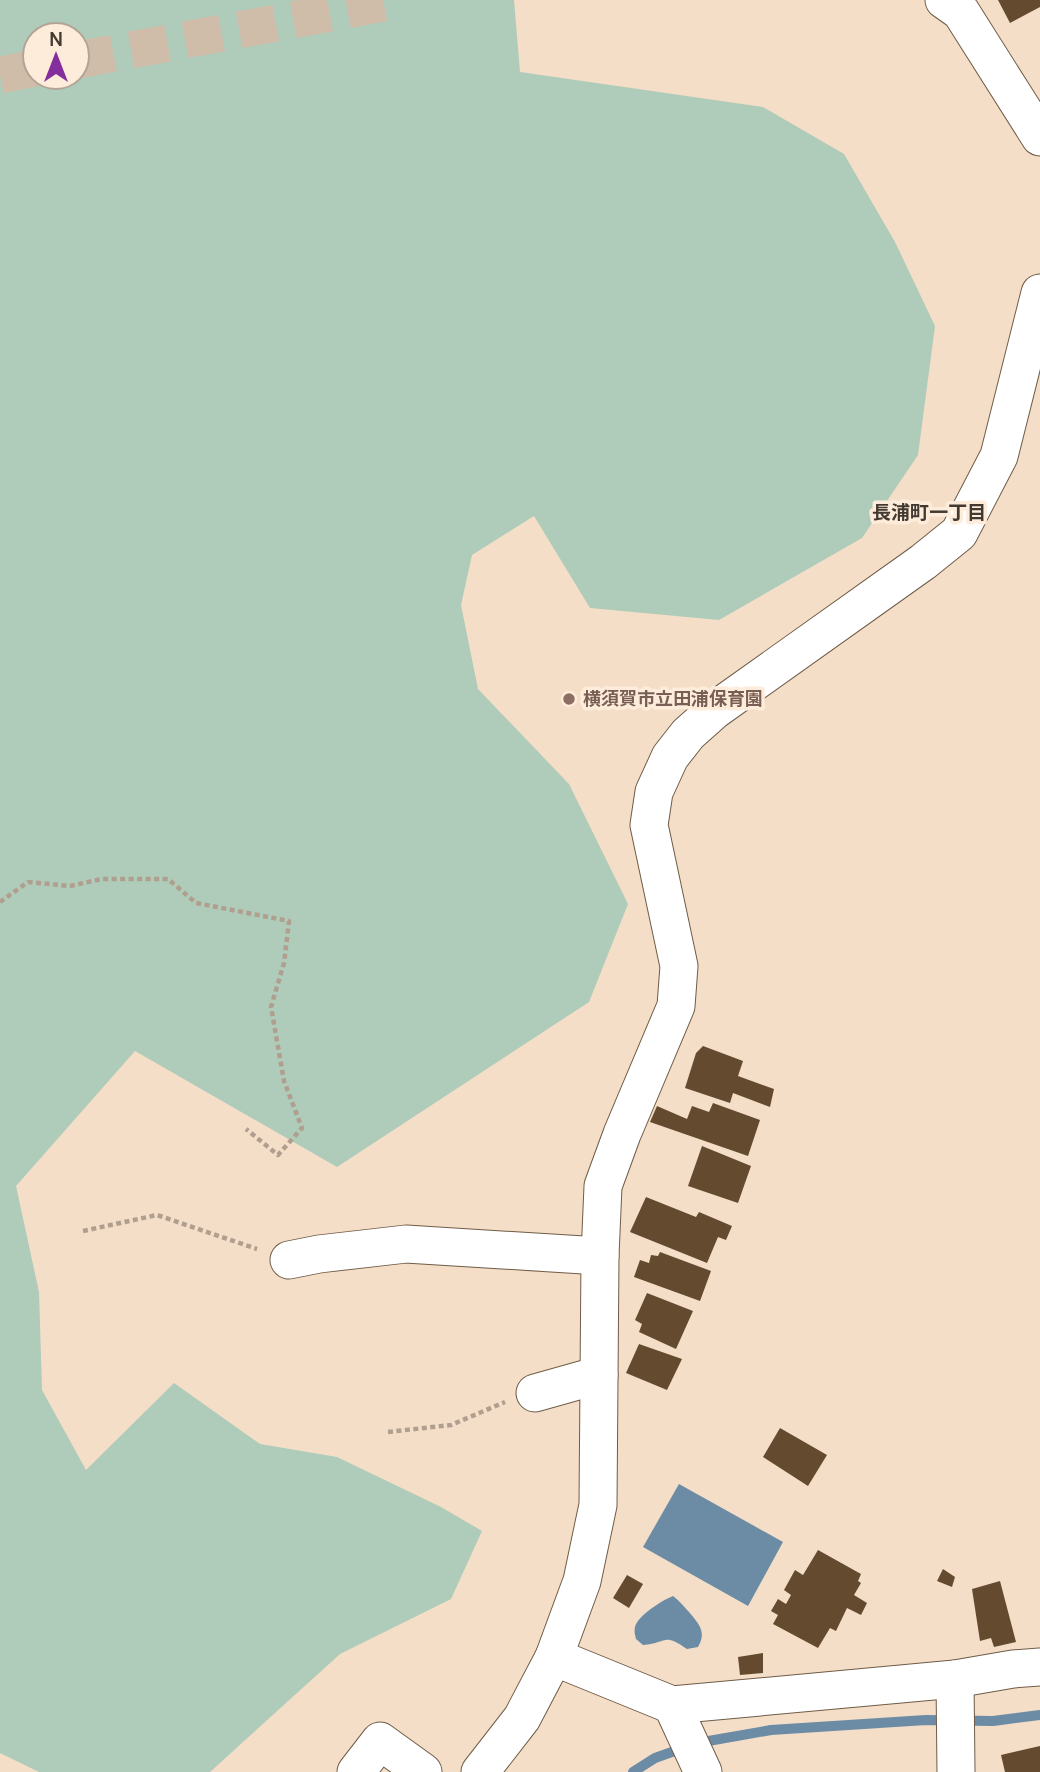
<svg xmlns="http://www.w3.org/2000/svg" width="1040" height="1772" font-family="Manrope,'Noto Sans JP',sans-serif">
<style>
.green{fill:#afcbba;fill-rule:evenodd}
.water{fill:#6c8ba5}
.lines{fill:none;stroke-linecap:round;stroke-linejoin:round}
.stream{stroke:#6c8ba5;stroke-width:10}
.building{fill:#644b30}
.minor-tunnel{stroke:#d0bda9;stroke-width:37;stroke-dasharray:37 18;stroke-linecap:butt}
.minor-casing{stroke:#6f5c48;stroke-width:39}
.path{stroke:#b09f8e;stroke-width:4.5;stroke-dasharray:5 3.5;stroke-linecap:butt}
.minor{stroke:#fff;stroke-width:37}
.education-dot{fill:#8d6e63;stroke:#feecda;stroke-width:2.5}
.labels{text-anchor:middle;stroke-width:7;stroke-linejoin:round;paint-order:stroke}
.education-label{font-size:18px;font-weight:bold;fill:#785e54;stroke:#feecda;text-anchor:start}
.neighbourhood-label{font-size:19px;font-weight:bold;fill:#423930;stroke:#feecda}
</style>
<rect width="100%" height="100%" fill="#f4dec7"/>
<!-- green -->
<path class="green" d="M0,0H514L520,72L763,107L844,154L895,242L935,326L918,455L862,538L719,620L590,608L534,516L472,555L461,605L478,689L569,784L628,904L589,1002L337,1167L135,1051L16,1186L39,1292L42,1390L86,1470L174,1383L260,1444L337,1457L441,1507L482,1531L451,1599L340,1654L210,1772H39L0,1753ZM77,35V77H35V35Z"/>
<!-- water -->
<g class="water">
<path d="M679,1484L783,1542L748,1606L643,1547Z"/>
<path d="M673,1596C680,1601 684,1607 689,1612C699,1624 707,1632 698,1647L687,1649C663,1632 667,1643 643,1645L636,1639C635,1634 634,1632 635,1627C638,1615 663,1600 673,1596Z"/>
</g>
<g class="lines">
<!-- stream -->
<g class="stream">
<path d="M697,1743L771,1730L926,1720L993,1721L1040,1715"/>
<path d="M633,1772L655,1758L683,1748"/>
</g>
</g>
<!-- building -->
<g class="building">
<path d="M998,0H1040V7L1010,23Z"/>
<path d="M703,1046L743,1061L738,1076L774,1089L770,1107L733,1093L730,1103L685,1088L696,1053Z"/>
<path d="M713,1103L760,1120L748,1156L650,1122L657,1106L687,1119L692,1106L709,1112Z"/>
<path d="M702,1146L751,1166L738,1203L688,1186Z"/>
<path d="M646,1197L696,1217L699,1212L732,1226L726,1240L718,1237L707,1263L630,1232Z"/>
<path d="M660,1252L711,1271L700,1301L634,1277L640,1260L649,1263L651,1255L658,1256Z"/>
<path d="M647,1293L693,1311L676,1349L639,1332L642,1324L635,1320Z"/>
<path d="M639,1344L682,1359L667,1390L626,1373Z"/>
<path d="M780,1428L827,1455L808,1486L763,1457Z"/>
<path d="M818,1550L861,1574L858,1581L861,1583L854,1595L867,1603L861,1615L847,1608L836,1631L830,1628L818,1648L773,1624L778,1615L771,1611L778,1599L786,1604L791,1595L784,1590L795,1570L803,1575Z"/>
<path d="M943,1569L955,1577L952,1587L937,1581Z"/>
<path d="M627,1575L643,1584L629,1608L613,1598Z"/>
<path d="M1000,1581L1016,1642L994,1647L991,1638L980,1641L972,1589Z"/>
<path d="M763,1653V1673L740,1675L738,1657Z"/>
<path d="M1040,1746V1772H1005L1001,1755Z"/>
</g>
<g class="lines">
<!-- minor-tunnel -->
<g class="minor-tunnel">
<path d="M77,60L400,0"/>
<path d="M0,75L35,68"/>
</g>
<!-- minor casing -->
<g class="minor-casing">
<g id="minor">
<path d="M944,0L961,12L1040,137"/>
<path d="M289,1260L319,1254L406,1244L600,1256"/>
<path d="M535,1393L599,1375"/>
<path d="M554,1657L672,1705L955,1679L1013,1669L1040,1667"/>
<path d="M955,1679L956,1772"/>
<path d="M672,1705L703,1772"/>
<path d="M356,1772L380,1741L423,1772"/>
<path d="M480,1772L522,1718L554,1657L582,1581L598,1505L600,1256L603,1186L622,1134L676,1006L679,966L649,825L654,792L670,757L688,734L715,710L923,562L959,533L999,456L1040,293"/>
</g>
</g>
<!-- path -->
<g class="path">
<path d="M0,902L28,882L70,886L102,879H168L196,903L289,921L284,963L271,1007L284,1081L302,1128L278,1155L246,1129"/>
<path d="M83,1231L157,1215L257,1249"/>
<path d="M388,1432L451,1425L505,1402"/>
</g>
<!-- minor -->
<use href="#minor" class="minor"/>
</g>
<!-- markers -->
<circle class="education-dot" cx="569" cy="699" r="7"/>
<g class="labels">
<!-- education labels -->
<g class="education-label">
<text x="583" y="705">横須賀市立田浦保育園</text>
</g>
<!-- neighbourhood labels -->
<g class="neighbourhood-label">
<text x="929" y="519">長浦町一丁目</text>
</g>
</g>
<!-- north arrow -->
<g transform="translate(56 56)"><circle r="33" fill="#feecda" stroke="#b3a496" stroke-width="2"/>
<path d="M0-5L12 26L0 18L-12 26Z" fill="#832e9c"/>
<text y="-10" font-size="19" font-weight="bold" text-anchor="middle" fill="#423930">N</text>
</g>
</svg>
